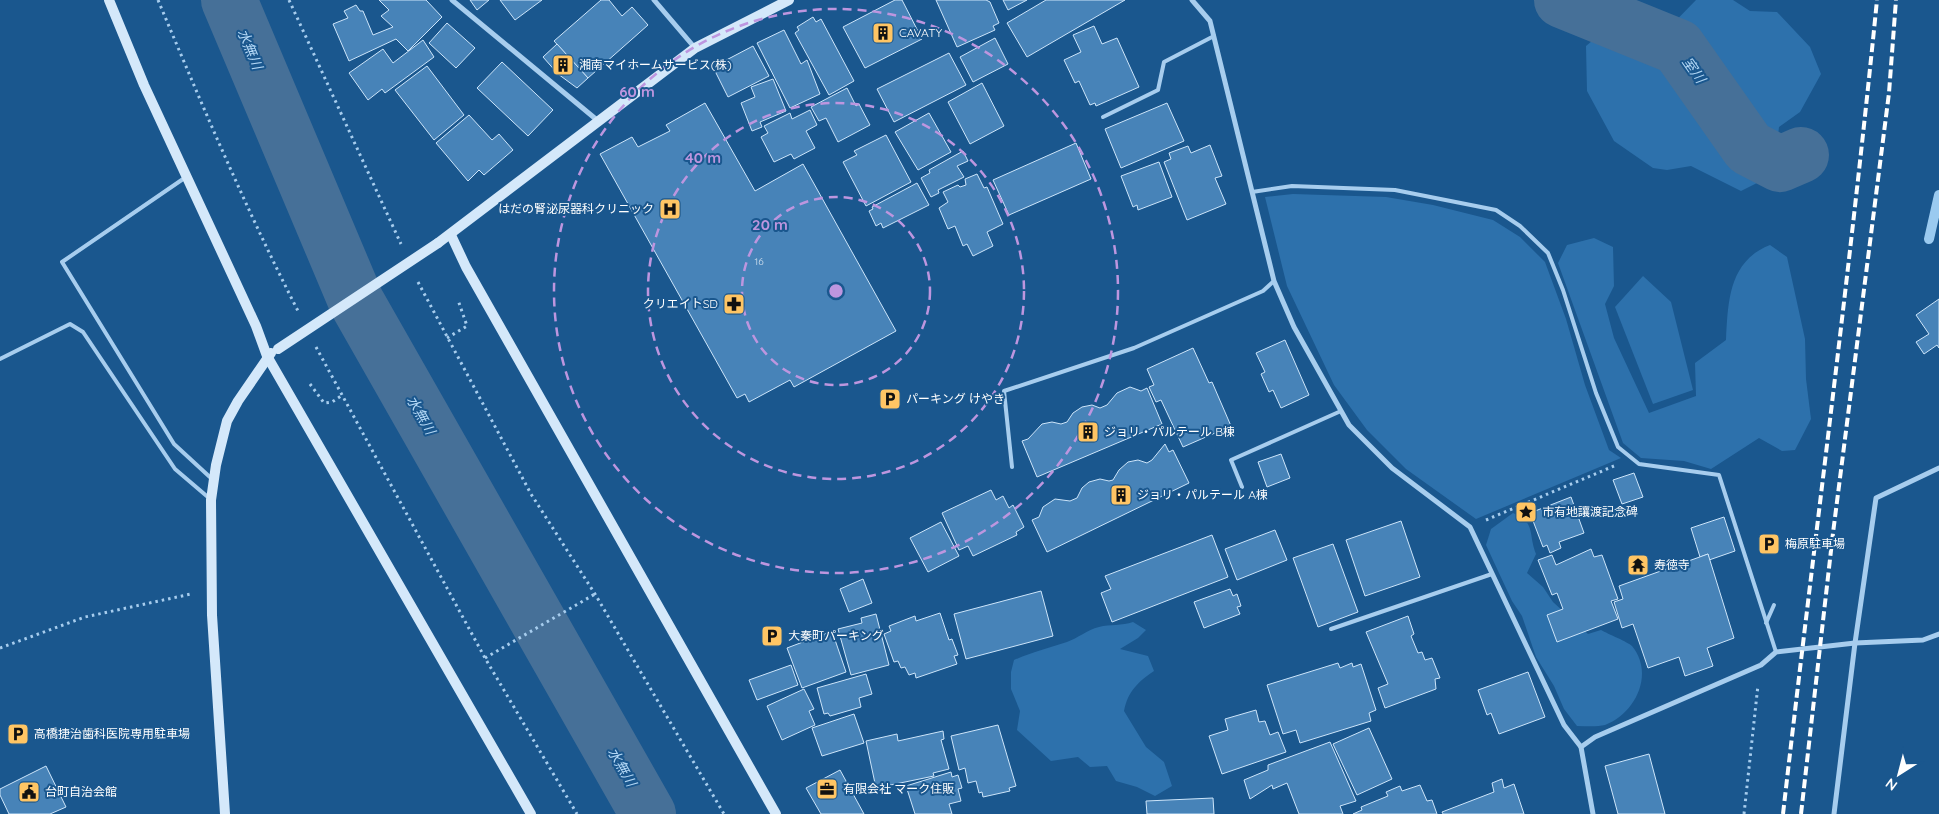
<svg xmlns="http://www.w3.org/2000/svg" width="1939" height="814" font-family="Quicksand,'Noto Sans JP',sans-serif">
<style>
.green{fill:#2d71ac}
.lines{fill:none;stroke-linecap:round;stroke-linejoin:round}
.stream{stroke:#9acaf0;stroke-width:10}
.river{stroke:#467098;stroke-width:56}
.building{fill:#4783b8;stroke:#cde5fa}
.path{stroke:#a7cdee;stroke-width:3;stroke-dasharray:2.5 4;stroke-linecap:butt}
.lane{stroke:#a7cdee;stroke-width:4}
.street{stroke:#a7cdee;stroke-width:5}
.secondary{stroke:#d4e8fa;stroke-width:10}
.rail{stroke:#fff;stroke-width:4;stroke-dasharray:9 4;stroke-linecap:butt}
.secondary-bridge{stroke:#d4e8fa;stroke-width:10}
.ring{fill:none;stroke:#bd96df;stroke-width:2.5;stroke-dasharray:9 6}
.labels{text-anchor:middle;stroke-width:4;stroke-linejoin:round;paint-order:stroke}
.number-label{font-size:10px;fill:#d1e0ed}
.poi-label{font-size:12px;fill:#fff;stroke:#1a578e;text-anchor:start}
.water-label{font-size:14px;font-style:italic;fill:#b3d7f5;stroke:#1a578e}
.centre{fill:#bd96df;stroke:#1a578e;stroke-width:2.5}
.ring-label{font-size:15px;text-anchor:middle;font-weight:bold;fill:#bd96df;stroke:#1a578e;stroke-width:4;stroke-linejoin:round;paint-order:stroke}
</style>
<rect width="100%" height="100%" fill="#1a578e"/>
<!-- green -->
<g class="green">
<path d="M1696,0H1733L1750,11L1777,12L1810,47L1821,74L1800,112L1779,127L1776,153L1763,180L1741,191L1691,166L1667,170L1653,168L1614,141L1587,91L1586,46L1611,25L1657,40Z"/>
<path d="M1293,194L1386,197L1433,205L1493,220L1520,237L1545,262L1566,319L1585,385L1609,450L1621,458L1476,519L1406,469L1367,430L1334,385L1287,286L1265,197Z"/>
<path d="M1594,238L1613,247L1614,286L1605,304L1614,338L1649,413L1696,396L1695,363L1726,340C1728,301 1729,261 1770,245L1787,257L1805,339L1806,379L1811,419L1795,450L1782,451L1759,438L1711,469L1684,461L1641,458L1623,443L1558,263L1567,245Z"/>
<path d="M1643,276L1671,302L1693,390L1653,404L1615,307Z"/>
<path d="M1513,513C1536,522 1528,534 1536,554L1527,573L1543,587L1553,602L1588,634L1601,630C1608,634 1628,642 1632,646C1655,674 1635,714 1605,725C1597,727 1586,726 1577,726L1564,709L1554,686L1536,657L1522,616L1512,601L1486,545L1491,529Z"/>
<path d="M1133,622L1146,630L1138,638L1120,649L1148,656L1154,671C1138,682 1128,691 1124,711L1146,747L1164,762L1172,786L1155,796L1137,787L1116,781L1107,766L1090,767L1078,757L1051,761L1017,730L1020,711L1011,689V672L1014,660C1032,652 1049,648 1067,642C1078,638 1087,630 1099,627C1110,624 1122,626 1133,622Z"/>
</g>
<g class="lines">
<!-- stream -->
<path class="stream" d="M1929,239L1939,195"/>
<!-- river -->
<g class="river">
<path d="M229,0L356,301L648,814"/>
<path d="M1562,0L1678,47L1749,148L1780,164L1801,155"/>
</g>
</g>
<!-- building -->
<g class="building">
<path d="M379,0H426L442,17L408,51L396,39L349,61L333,24L348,18L344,11L356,5L360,11H363L373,35L393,27L381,16L389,10Z"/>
<path d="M470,0H489L477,10Z"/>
<path d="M500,0H542L515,20Z"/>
<path d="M601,0H609L622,16L632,7L648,25L588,78L554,41Z"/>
<path d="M895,0H902L922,39L865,68L843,27Z"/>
<path d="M936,0H986L990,2L999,23L993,26L995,30L957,47Z"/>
<path d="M1003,0H1027L1008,10Z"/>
<path d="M1046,0H1125L1027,57L1007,23Z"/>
<path d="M813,17L816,22L821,19L854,81L829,95L795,33L799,30L797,27Z"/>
<path d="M447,23L475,48L456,68L429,43Z"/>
<path d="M1094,26L1102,44L1117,38L1139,87L1096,106L1095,103L1090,105L1079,81L1075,83L1064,60L1081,52L1073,35Z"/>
<path d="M784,30L801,64L807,60L820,94L790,108L757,43Z"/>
<path d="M995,38L1008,64L973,82L960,57Z"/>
<path d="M423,40L434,57L385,93L382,89L368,100L349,73L383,49L393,63Z"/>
<path d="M557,44L588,78L577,88L558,74L543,57Z"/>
<path d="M753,46L769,76L728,97L713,67Z"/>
<path d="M949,53L966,85L894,122L877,89Z"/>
<path d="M502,62L553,110L528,136L477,88Z"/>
<path d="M427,66L464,115L434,140L395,90Z"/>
<path d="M773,79L786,111L760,122L762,127L752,131L741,103L755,97L751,87Z"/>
<path d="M982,83L1004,126L970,144L948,102Z"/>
<path d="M847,88L856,106L859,104L870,125L838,142L826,118L819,121L811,107Z"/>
<path d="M705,103L755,191L803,164L896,331L794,387L790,380L749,402L745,394L737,398L600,154L632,137L638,147L670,131L666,125Z"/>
<path d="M1167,103L1184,141L1121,168L1105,129Z"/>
<path d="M810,110L817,125L806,131L815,148L794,159L791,154L774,162L761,137L768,133L764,126L790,113L792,119Z"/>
<path d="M929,113L951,152L918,170L895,132Z"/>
<path d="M469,115L492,140L499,134L513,150L484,175L479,170L468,181L436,143Z"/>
<path d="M886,135L911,182L866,206L843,162L857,155L854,151Z"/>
<path d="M1076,143L1091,179L1009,215L993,180Z"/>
<path d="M1210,145L1222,176L1215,178L1226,204L1187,220L1164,162L1171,159L1169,153L1188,146L1191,153Z"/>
<path d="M963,151L968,161L957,166L964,177L938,190L939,193L931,197L921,178L930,173L929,170Z"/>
<path d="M1159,162L1172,197L1138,210L1137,205L1133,207L1121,176Z"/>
<path d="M977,174L984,188L987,187L1003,224L987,232L993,246L973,256L967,244L963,246L955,226L948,229L939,208L948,202L943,192L958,185L960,187L966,185L965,179Z"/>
<path d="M917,183L929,205L883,228L881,223L876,226L869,211L873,209L872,207Z"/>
<path d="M1939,299V348L1937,345L1924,354L1916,342L1929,334L1916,315Z"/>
<path d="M1285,340L1309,395L1281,408L1273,390L1269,392L1261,374L1265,372L1256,353Z"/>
<path d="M1193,348L1209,383L1212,382L1231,426L1183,447L1161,400L1156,402L1149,387L1154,385L1147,369Z"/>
<path d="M1130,387L1141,391L1147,388L1162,424L1037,477L1022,441L1028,439L1042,424L1052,422L1061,424L1067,422L1073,413L1082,407L1092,405L1100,408L1107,405L1117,393Z"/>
<path d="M1165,444L1169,452L1173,450L1189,483L1047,552L1032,520L1039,517L1043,507L1055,499L1070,501L1077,498L1082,488L1089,482L1100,479L1109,481L1113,480L1119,470L1128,462L1138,460L1147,463L1152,460Z"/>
<path d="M1281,454L1290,478L1267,487L1258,462Z"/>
<path d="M1634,473L1643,497L1622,504L1613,480Z"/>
<path d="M991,490L996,500L1003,496L1009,508L1013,505L1024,527L1016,532L1017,535L973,556L968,546L959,550L942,513Z"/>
<path d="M1571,497L1584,533L1559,542L1561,548L1550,553L1547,545L1543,547L1530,513Z"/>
<path d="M1724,517L1735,551L1709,560L1708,554L1700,557L1691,528Z"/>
<path d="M1401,521L1420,577L1365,596L1346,540Z"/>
<path d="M941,522L959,556L928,572L910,538Z"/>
<path d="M1275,530L1287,560L1237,580L1225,549Z"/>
<path d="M1212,535L1228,577L1112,622L1101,593L1111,589L1105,576Z"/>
<path d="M1333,544L1358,612L1318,627L1293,558Z"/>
<path d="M1591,549L1594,557L1602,555L1618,599L1611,601L1618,619L1557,642L1547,615L1563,609L1557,593L1552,595L1538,560L1552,555L1556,565Z"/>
<path d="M1708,554L1734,638L1707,648L1713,666L1685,676L1679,657L1648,668L1633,624L1622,628L1614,602L1623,599L1619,586Z"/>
<path d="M863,579L872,603L849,612L840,589Z"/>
<path d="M1230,589L1233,596L1237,594L1241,606L1237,607L1240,614L1204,628L1194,602Z"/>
<path d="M1041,591L1053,636L966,659L954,614Z"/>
<path d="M940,613L949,640L952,639L958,655L954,656L957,664L916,678L915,673L909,675L905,667L901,668L898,661L894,662L884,634L891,631L889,626L915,616L916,621Z"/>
<path d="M876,614L889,665L851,675L838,629L862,623L861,618Z"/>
<path d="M1408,616L1414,634L1411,636L1418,653L1422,652L1425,660L1432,658L1440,678L1435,679L1436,689L1385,708L1378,688L1388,684L1366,632Z"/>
<path d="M832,631L846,672L802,688L787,648Z"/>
<path d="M1338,663L1340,668L1352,663L1353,667L1361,664L1376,710L1369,713L1371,721L1300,743L1296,730L1283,734L1267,685Z"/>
<path d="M791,665L798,685L757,700L749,680Z"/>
<path d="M1528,672L1545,717L1499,734L1491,713L1487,715L1478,690Z"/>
<path d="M866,674L872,694L859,698L861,707L830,716L828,713L824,714L817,688Z"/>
<path d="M804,689L814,709L809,711L815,725L782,740L767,706Z"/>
<path d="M1256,710L1259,722L1265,721L1270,735L1278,732L1286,752L1222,774L1209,736L1228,730L1225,719Z"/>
<path d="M854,714L864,743L822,756L812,728Z"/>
<path d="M998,725L1016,786L1009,788L1010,791L983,797L982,792L979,793L976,781L968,783L965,768L959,770L951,736Z"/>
<path d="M1369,728L1392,779L1357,795L1333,744Z"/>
<path d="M943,731L944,739L941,740L949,769L933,773L934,776L876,788L866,741L897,734L898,741Z"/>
<path d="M1330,742L1356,801L1340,806L1343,814H1299L1287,783L1273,789L1272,785L1250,799L1244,780L1268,770V765Z"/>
<path d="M1649,754L1665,814H1618L1605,766Z"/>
<path d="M46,766L66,807L50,814H9L0,795V789Z"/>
<path d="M840,770L864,814H821L806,788Z"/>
<path d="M951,772L952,777L958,775L962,788L958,789L961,801L949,804L952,814H915L906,786Z"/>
<path d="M1502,779L1504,788L1514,784L1524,814H1443L1442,812L1494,792L1492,783Z"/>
<path d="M1420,785L1427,801L1432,800L1437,814H1353L1362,810L1361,807L1388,796L1386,792L1400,786L1402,791Z"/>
<path d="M1213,798L1214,814H1147L1146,801Z"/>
</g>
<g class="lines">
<!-- path -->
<g class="path">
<path d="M158,0C202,105 246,209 298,311"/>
<path d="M289,0L401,244"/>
<path d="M418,282L531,494L595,594L724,814"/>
<path d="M447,338L467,326L458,300"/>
<path d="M316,347L485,658L577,814"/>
<path d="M310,384L324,403L332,402L341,396"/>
<path d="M1486,520L1614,466"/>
<path d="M0,648L85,617L191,594"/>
<path d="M485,658L595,594"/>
<path d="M1744,814L1758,685"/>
</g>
<!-- lane -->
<g class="lane">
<path d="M1103,117L1158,90L1164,62L1214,36"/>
<path d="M186,177L62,262L174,444L212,479"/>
<path d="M1252,192L1292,186L1395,190L1496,210L1520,226L1548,253L1563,290L1596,393L1618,447L1639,464L1719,475L1776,652"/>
<path d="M0,359L70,324L83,332L175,469L209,498"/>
<path d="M1012,467L1004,391L1134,348L1263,291L1274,281"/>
<path d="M1242,487L1231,460L1341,411"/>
<path d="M1766,623L1774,605"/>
<path d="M1331,629L1492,574"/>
</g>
<!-- street -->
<g class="street">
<path d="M452,0L597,120"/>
<path d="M654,0L695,48"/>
<path d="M1192,0L1210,21L1274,281L1294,327L1349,425L1392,468L1470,527L1564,725L1581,747L1593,814"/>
<path d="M1581,747L1595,737L1761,665L1776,652L1855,643L1923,640L1939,634"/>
<path d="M1834,814L1855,643L1876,498L1939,468"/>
</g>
<!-- secondary -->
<g class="secondary">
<path d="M109,0L144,85L256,326L267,356L531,814"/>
<path d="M451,235L466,267L776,814"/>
<path d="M438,243L695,48L789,0"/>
<path d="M225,814L212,615L211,500L216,465L227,421L238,401L271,353"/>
</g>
<!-- rail -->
<g class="rail">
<path d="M1783,814C1814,543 1850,272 1877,0"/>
<path d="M1801,814L1833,533L1889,93L1896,0"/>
</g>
<!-- secondary-bridge -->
<path class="secondary-bridge" d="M278,349L438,243"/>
</g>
<!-- distance rings -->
<g class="ring">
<circle cx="836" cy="291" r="94"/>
<circle cx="836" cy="291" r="188"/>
<circle cx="836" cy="291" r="282"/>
</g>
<!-- icons -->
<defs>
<g id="building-square" transform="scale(1.125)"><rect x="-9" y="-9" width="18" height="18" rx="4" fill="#ffc564" stroke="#1a578e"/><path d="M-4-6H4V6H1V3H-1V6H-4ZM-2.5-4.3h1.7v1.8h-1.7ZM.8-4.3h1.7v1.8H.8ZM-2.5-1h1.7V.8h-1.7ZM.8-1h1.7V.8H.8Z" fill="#111"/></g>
<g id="hospital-square" transform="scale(1.125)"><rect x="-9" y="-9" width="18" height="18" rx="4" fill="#ffc564" stroke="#1a578e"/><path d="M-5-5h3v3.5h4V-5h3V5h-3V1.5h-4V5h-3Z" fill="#111"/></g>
<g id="pharmacy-square" transform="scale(1.125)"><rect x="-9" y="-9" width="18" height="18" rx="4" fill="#ffc564" stroke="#1a578e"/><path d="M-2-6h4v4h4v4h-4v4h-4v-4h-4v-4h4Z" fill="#111"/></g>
<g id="parking-square" transform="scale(1.125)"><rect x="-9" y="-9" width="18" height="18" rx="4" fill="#ffc564" stroke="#1a578e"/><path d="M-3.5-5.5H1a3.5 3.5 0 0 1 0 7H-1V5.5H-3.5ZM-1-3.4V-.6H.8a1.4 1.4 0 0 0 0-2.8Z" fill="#111"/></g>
<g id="sight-square" transform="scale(1.125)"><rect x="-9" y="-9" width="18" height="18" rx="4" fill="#ffc564" stroke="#1a578e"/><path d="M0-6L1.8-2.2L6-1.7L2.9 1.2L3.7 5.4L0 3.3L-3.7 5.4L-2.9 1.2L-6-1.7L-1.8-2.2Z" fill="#111"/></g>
<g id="temple-square" transform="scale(1.125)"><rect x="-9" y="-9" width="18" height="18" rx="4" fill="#ffc564" stroke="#1a578e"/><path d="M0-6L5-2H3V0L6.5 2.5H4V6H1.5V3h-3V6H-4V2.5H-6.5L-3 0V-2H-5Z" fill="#111"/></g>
<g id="office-square" transform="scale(1.125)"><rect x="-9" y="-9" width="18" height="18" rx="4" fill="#ffc564" stroke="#1a578e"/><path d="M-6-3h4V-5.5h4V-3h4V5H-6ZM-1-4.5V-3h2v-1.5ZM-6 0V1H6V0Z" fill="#111"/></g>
<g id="civic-square" transform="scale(1.125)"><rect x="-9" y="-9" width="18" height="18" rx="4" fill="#ffc564" stroke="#1a578e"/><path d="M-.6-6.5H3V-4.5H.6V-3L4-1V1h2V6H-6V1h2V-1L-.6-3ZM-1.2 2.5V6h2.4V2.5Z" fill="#111"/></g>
</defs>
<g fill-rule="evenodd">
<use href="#building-square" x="883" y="33"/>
<use href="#building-square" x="563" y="65"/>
<use href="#hospital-square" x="670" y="209"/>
<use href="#pharmacy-square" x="734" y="304"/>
<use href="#parking-square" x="890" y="399"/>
<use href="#building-square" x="1088" y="432"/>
<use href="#building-square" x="1121" y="495"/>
<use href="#sight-square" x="1526" y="512"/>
<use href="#parking-square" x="1769" y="544"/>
<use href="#temple-square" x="1638" y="565"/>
<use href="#parking-square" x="772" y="636"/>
<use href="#parking-square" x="18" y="734"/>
<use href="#office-square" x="827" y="789"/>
<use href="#civic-square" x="29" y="792"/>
</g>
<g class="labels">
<!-- number labels -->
<g class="number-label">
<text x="759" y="265">16</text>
</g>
<!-- poi labels -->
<g class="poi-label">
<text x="899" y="37">CAVATY</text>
<text x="579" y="69">湘南マイホームサービス(株)</text>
<text x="654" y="213" text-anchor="end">はだの腎泌尿器科クリニック</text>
<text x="718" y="308" text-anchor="end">クリエイトSD</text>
<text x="906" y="403">パーキング けやき</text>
<text x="1104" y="436">ジョリ・パルテール B棟</text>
<text x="1137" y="499">ジョリ・パルテール A棟</text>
<text x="1542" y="516">市有地讓渡記念碑</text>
<text x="1785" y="548">梅原駐車場</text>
<text x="1654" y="569">寿徳寺</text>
<text x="788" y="640">大秦町パーキング</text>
<text x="34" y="738">高橋捷治歯科医院専用駐車場</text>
<text x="843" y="793">有限会社 マーク住販</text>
<text x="45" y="796">台町自治会館</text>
</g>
<!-- water labels -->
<g class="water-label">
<text transform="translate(250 49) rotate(67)" y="5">水無川</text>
<text transform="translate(1694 70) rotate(55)" y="5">室川</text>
<text transform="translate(421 415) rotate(60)" y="5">水無川</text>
<text transform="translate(622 767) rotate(60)" y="5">水無川</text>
</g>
</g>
<circle cx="836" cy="291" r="8" class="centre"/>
<g class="ring-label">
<text x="637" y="97">60 m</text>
<text x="703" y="163">40 m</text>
<text x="770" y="230">20 m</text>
</g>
<!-- north arrow -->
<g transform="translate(1899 774) rotate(216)" stroke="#1a578e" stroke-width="4" paint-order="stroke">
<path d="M0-4L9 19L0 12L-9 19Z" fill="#ffffff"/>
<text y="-8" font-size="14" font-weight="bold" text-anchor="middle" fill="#ffffff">N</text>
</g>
</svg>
